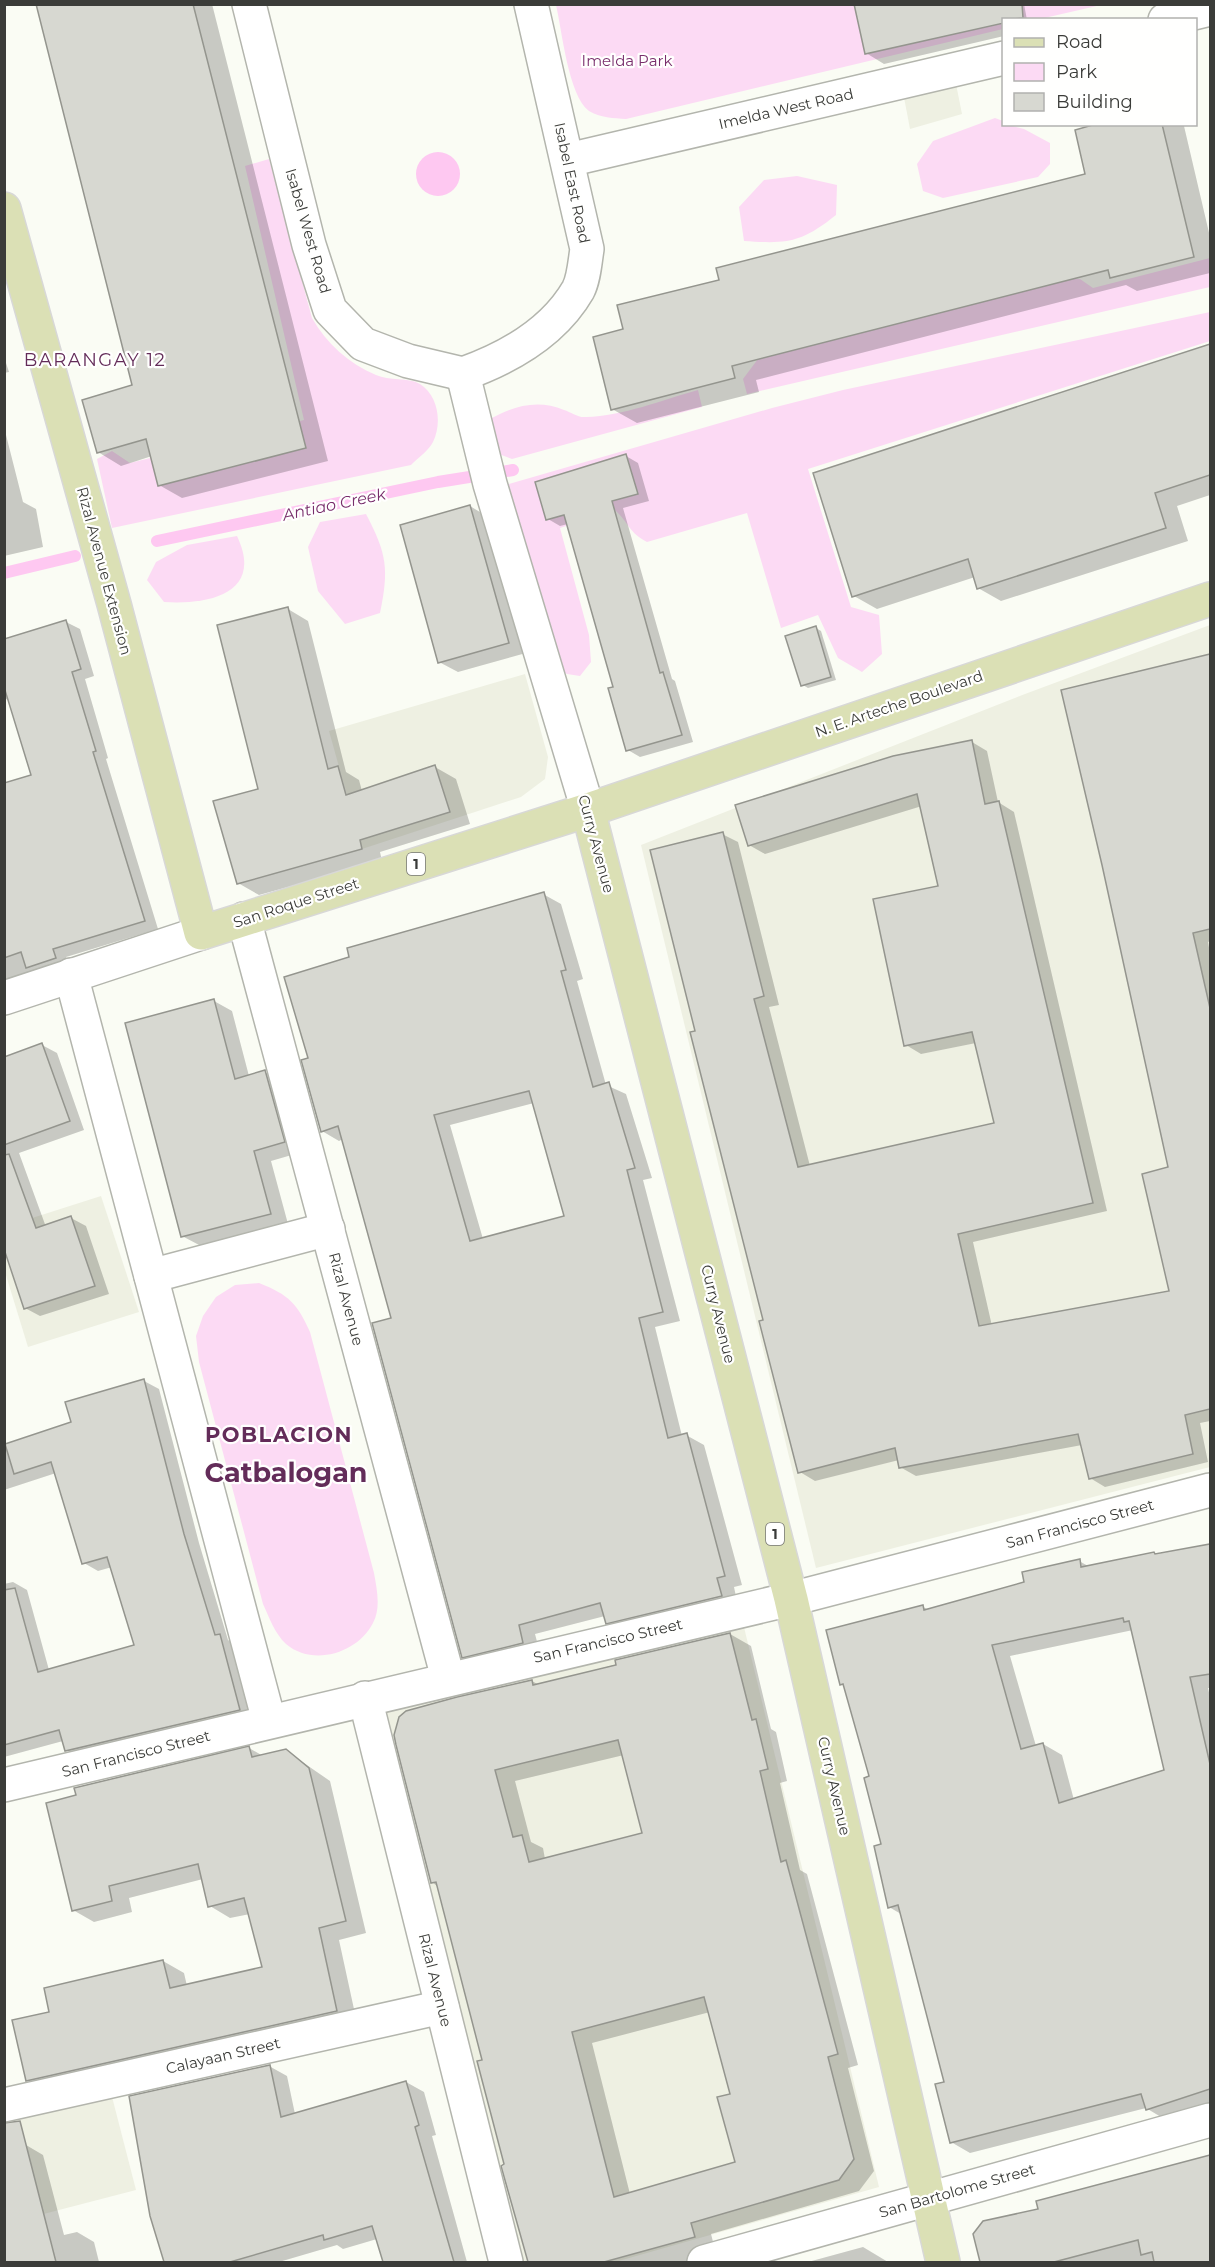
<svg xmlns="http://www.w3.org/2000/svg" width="1215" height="2267" font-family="Montserrat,sans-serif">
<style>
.built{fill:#eef0e2}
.green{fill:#fcdaf4}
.water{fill:#fec8f1}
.shadow{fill:#0003;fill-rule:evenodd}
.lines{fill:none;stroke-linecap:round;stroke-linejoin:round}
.stream{stroke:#fec8f1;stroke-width:12}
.building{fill:#d7d8d1;stroke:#94958e;stroke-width:1.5;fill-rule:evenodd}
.minor-casing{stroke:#b3b5ad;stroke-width:36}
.major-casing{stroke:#d8d8d7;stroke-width:36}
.minor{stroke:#fff;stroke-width:33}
.major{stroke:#dbe0b5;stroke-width:33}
.labels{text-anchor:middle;stroke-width:4.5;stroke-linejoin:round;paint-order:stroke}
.shield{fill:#fffffe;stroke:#767674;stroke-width:1.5}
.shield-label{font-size:14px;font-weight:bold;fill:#3b3c39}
.park-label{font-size:15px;fill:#792e6c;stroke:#fffffe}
.street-label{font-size:15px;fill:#3b3c39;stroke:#fffffe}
.water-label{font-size:16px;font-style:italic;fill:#782d6b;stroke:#fffffe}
.quarter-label{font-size:18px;letter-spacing:1.5px;fill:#632c59;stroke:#fffffe}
.district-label{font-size:21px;font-weight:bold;letter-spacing:1.5px;fill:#632c59;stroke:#fffffe}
.town-label{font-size:27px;font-weight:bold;fill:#632c59;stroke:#fffffe}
</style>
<rect width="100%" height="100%" fill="#fafcf4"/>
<!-- built -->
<g class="built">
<path d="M955,79L962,114L910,129L903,92Z"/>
<path d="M1210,625V1467L816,1568L641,845L1025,694Z"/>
<path d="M525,674L548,757L545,779L521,797L362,849L329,731Z"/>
<path d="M101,1196L139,1312L28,1347L5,1272L4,1227Z"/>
<path d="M743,1623L879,2187L615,2262H521L382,1711Z"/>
<path d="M110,2089L136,2190L5,2224V2117Z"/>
</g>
<!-- green -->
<g class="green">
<path d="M556,5H1101L1040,19L1004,20L1003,29L626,119C614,118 600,118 589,111C568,95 562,30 556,5Z"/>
<path d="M995,118L1003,121L1004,124L1024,129L1050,143V164L1038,177L943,198L923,191L917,164L933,141Z"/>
<path d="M269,159L312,318C327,344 348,363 376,375C389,381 408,377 420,384C439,396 442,424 433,442C429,450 418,458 411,465L112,528L97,459L112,451L130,463L304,420L245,166Z"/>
<path d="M797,176L837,185L836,215C801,243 787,244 744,241L739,207L764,180Z"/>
<path d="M1210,258V287L747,394L743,379L773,339L1044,279H1080L1093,288Z"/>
<path d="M1210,312V341L808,469L851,607L879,615L882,654L862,672L838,658L818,615L781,628L747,513L647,542C629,533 629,523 615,510L560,528L589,635L591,662L580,676L567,674L554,667L502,486L772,408L843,390Z"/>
<path d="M698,390L702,407L512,459L499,454L490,419C513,406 538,399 564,410C571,412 578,418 586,417C623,416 662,400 698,390Z"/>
<path d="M366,514C387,554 389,569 380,613L345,624L318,591L308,547L320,522Z"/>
<path d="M237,536C264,593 210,605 164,602L147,580L156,562L187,545Z"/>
<path d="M259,1283C289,1295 297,1303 310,1332L374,1573C377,1590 381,1608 373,1623C358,1653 313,1667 286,1644C275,1634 269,1617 263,1604L199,1362L196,1336L203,1316L216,1297L235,1285Z"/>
</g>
<!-- water -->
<circle class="water" cx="438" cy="174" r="22"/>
<!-- shadow -->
<g class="shadow">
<path d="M37,4H212L328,461L182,498L159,485L152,456L121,466L98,452L134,386Z"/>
<path d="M855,4H1024L1027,20H1004V36L884,64L866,53Z"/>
<path d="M1103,124L1184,126L1210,237V273L1137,291L1126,285L756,380L759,392L637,423L612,409L625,330L721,281L1087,175Z"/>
<path d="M1210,346V495L1177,506L1188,541L1001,601L978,588L975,577L877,609L854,596L815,474Z"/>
<path d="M4,357L9,372L4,373Z"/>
<path d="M4,427L23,502L36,509L43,547L4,556Z"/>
<path d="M626,456L638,463L649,501L623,508L672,679L675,681L693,742L640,757L628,750L615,688L568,524L560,526L548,519Z"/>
<path d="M470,506L488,517L526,653L458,672L439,662Z"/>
<path d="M288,609L308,621L346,772L359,780L362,791L435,767L456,779L470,824L380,852L382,861L259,895L238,883L259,790Z"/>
<path d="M66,622L80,629L94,676L85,679L108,758L106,759L158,929L66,957L68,966L4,982V859L33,776L10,701L4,698V641Z"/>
<path d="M816,628L821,631L836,680L808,688L803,685Z"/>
<path d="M1210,656V941L1208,942L1210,953V1421L1200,1423L1208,1462L1105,1487L1090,1478L1082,1445L916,1476L900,1467L899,1460L815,1481L800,1472L697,1032L722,834L738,842L779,1005L769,1007L810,1166L995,1124L976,1043L921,1054L906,1045L940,887L922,806L765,854L749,845L972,742L987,751L998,802L1014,812L1107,1211L973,1242L992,1326L1170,1292V1169L1104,865L1063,691Z"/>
<path d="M543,894L561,904L583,979L577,981L606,1085L626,1094L652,1178L643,1180L680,1321L655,1327L682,1436L686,1435L704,1445L742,1585L734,1587L738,1606L624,1633L607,1623L605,1616L535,1634L540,1653L481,1667L463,1657L392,1319L343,1139L339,1141L322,1131L310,1059ZM534,1103L566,1217L483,1239L450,1125Z"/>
<path d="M214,1001L232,1011L249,1076L265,1072L283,1082L302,1152L271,1161L288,1224L201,1246L182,1236Z"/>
<path d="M42,1045L57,1053L84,1130L19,1153L46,1227L71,1218L86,1226L109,1294L40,1316L25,1308L4,1244V1058Z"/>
<path d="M144,1381L159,1389L199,1543L228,1640L234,1644L254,1718L81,1759L66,1750L63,1741L4,1757V1584L13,1582L27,1590L49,1670L136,1646L112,1567L98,1571L84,1563L56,1473L4,1490V1446L73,1423Z"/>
<path d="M1210,1546V1688H1208L1210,1697V2104L1166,2120L1146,2108L970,2153L951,2142L946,2083L901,1914L889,1907L883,1845L871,1777L845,1687L841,1684L923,1607L929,1610L1026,1583L1079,1561L1090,1567L1154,1553L1158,1555ZM1133,1630L1166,1771L1074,1800L1062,1755L1043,1744L1036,1746L1010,1656Z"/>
<path d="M730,1634L751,1646L771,1729L776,1732L787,1781L780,1783L800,1870L807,1874L858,2065L848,2068L874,2171L859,2191L711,2234L717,2257L712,2262H530L503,2167L506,2165L484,2061L437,1886L432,1882L532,1681L539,1685ZM624,1755L644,1834L545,1859L543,1848L531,1842L515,1781ZM710,2012L732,2095L736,2163L630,2194L592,2043Z"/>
<path d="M249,1748L263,1756L285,1750L330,1781L366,1933L339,1940L357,2023L48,2092L27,2080L163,1961L184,1973L187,1986L264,1968L250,1914L230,1918L210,1906L203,1879L129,1898L132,1912L94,1922L73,1910Z"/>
<path d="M269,2066L287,2076L295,2114L406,2082L424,2092L436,2135L432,2136L467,2262H385L377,2239L343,2249L337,2245L279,2262H165L152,2216Z"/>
<path d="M26,2145L43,2155L64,2235L77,2232L94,2242L99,2262H4V2150Z"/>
<path d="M1210,2158V2262H982L975,2235L1039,2210L1037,2202Z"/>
<path d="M863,2247L888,2262H808Z"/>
</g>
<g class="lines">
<!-- stream -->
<g class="stream">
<path d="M157,541L438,482L513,470"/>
<path d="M4,573L75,556"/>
</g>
</g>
<!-- building -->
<g class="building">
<path d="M36,4H193L306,448L158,486L146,439L97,453L82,400L132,385Z"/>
<path d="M854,4H1022L1023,18L1004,20V23L865,54Z"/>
<path d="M1096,124H1162L1194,257L1110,278L1108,270L732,366L735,378L611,410L593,337L623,329L617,305L719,280L716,268L1085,174L1075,130Z"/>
<path d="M1210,344V475L1155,493L1166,528L977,589L968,559L852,597L813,473Z"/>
<path d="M626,454L638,494L612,501L660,673L663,672L682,735L626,751L608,688L613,687L564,515L546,520L535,482Z"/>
<path d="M470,505L509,643L438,663L400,525Z"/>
<path d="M288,607L328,769L338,766L346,795L435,765L450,812L360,840L362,849L237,884L213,801L258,789L217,625Z"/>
<path d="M66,620L81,669L72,672L96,751L93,752L145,921L53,949L56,958L26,968L21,952L4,958V783L31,775L4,687V639Z"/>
<path d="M816,626L831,677L801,686L785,636Z"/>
<path d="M1210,654V929L1193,933L1210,1008V1409L1185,1415L1193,1454L1089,1479L1078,1434L899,1468L895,1448L798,1473L759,1321L763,1320L690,1032L695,1031L650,850L723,832L764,996L754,999L798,1167L994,1123L972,1032L904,1046L873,899L938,886L917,794L748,846L735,805L893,756L972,740L985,804L999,801L1093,1203L958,1234L979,1326L1169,1291L1142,1174L1168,1167L1102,865L1061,690Z"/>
<path d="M544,892L566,970L561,971L593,1087L609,1082L635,1168L627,1170L663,1312L639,1318L668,1438L687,1433L725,1576L717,1578L722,1596L606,1624L600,1603L519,1625L523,1643L462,1658L372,1323L391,1318L338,1126L321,1132L301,1060L308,1058L284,977L349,957L347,948ZM529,1091L564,1216L470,1241L434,1115Z"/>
<path d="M214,999L235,1079L265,1070L285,1142L254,1151L271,1214L181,1237L125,1023Z"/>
<path d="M42,1043L70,1121L4,1145V1057Z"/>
<path d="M9,1154L36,1228L71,1216L95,1286L24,1309L4,1249V1155Z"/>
<path d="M144,1379L184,1534L215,1635L220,1634L240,1710L65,1751L59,1730L4,1745V1590L15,1588L38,1672L134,1645L107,1557L82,1564L51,1462L14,1474L5,1444L71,1422L65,1402Z"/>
<path d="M1210,1544V1674L1190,1677L1210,1764V2089L1146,2110L1141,2094L950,2143L935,2084L944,2082L898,1905L888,1908L874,1846L881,1844L864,1778L869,1776L843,1684L840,1685L826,1630L923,1605L924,1610L1024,1582L1022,1572L1080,1559L1081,1567L1154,1552L1155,1554ZM1123,1618L1124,1622L1129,1621L1164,1770L1059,1803L1043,1743L1021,1749L992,1645Z"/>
<path d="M730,1633L752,1720L756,1719L768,1769L760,1771L781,1862L786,1860L838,2054L828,2057L854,2159L839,2180L691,2223L695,2237L604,2262H528L501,2166L504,2164L477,2061L482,2060L436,1882L431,1883L396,1745L394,1735L399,1717L406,1711L457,1697L532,1680L533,1685L616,1665L615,1660ZM618,1740L642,1833L529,1862L522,1835L513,1837L495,1770ZM704,1997L730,2094L717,2097L735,2162L614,2197L572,2032Z"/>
<path d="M249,1746L252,1757L286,1749L309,1768L346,1921L319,1928L337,2011L26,2081L12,2020L49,2012L44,1988L163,1960L170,1988L262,1967L244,1898L208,1907L198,1864L109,1886L112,1901L72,1911L46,1803L76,1795L74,1788Z"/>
<path d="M270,2065L281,2117L406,2081L419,2125L415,2127L454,2262H383L372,2226L324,2240L323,2235L230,2262H164L150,2216L129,2096Z"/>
<path d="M20,2121L56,2262H4V2123Z"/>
<path d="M1210,2155V2262H1154L1152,2252L1141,2255L1138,2240L1054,2262H980L973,2234L983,2221L1038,2209L1036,2201Z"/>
</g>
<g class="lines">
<!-- minor casing -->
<g class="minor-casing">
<g id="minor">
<path d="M249,4L309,245L330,310L363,344L408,361L463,374"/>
<path d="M1165,20L1210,9"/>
<path d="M568,160L1004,58"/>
<path d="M463,374L490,484L588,810"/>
<path d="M463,374C508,358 553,333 578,290C584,279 585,261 587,249L531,4"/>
<path d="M244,919L448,1678"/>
<path d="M71,975L269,1721"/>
<path d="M4,998L201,933"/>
<path d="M151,1276L328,1229"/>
<path d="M365,1698L506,2262"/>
<path d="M4,1785L791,1599L1210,1490"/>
<path d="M4,2105L442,2007"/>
<path d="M704,2262L1210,2120"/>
</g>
</g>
<!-- major casing -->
<g class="major-casing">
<g id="major">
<path d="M4,209L114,604L201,933L588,810L1210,599"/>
<path d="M588,810L791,1599L943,2262"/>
</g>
</g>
<!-- minor -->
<use href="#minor" class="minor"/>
<!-- major -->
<use href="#major" class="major"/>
</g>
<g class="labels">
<!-- shield labels -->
<g class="shield">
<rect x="407" y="853" width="18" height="22" rx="4.5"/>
<rect x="766" y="1523" width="18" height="22" rx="4.5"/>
</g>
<g class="shield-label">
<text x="416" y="869">1</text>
<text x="775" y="1539">1</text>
</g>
<!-- park labels -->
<g class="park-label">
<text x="627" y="66">Imelda Park</text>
</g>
<!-- street labels -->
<g class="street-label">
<text transform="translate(786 109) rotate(-13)" y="5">Imelda West Road</text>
<text transform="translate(572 183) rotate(78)" y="5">Isabel East Road</text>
<text transform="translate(308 231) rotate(74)" y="5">Isabel West Road</text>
<text transform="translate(104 571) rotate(75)" y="5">Rizal Avenue Extension</text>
<text transform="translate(899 704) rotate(-19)" y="5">N. E. Arteche Boulevard</text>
<text transform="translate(596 844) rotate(75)" y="5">Curry Avenue</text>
<text transform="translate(296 903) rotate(-18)" y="5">San Roque Street</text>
<text transform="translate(346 1299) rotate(75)" y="5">Rizal Avenue</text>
<text transform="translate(718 1314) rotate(76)" y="5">Curry Avenue</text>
<text transform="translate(1080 1524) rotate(-15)" y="5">San Francisco Street</text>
<text transform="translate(608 1641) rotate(-13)" y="5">San Francisco Street</text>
<text transform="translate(136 1754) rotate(-14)" y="5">San Francisco Street</text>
<text transform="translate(834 1786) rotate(77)" y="5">Curry Avenue</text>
<text transform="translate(435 1980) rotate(76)" y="5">Rizal Avenue</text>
<text transform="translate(223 2056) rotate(-13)" y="5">Calayaan Street</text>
<text transform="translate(957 2191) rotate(-16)" y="5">San Bartolome Street</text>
</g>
<!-- water labels -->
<g class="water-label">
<text transform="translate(334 504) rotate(-12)" y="6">Antiao Creek</text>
</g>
<!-- quarter labels -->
<g class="quarter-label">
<text x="95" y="366">BARANGAY 12</text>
</g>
<!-- district labels -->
<g class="district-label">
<text x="279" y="1442">POBLACION</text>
</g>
<!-- town labels -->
<g class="town-label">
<text x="286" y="1482">Catbalogan</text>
</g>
</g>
<!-- border -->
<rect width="1215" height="2267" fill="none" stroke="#3b3c39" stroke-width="12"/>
<!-- legend -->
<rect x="1002" y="18" width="195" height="108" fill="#fffffe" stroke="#b1b1af" stroke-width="1.5"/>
<rect x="1014" y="38" width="30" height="9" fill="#dbe0b5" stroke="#b1b1af" stroke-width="1.5"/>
<text x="1056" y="48" font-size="18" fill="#3b3c39">Road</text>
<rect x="1014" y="63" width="30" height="18" fill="#fcdaf4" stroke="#b1b1af" stroke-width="1.5"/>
<text x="1056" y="78" font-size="18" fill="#3b3c39">Park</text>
<rect x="1014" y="93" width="30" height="18" fill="#d7d8d1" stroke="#b1b1af" stroke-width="1.5"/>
<text x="1056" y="108" font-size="18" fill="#3b3c39">Building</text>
</svg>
